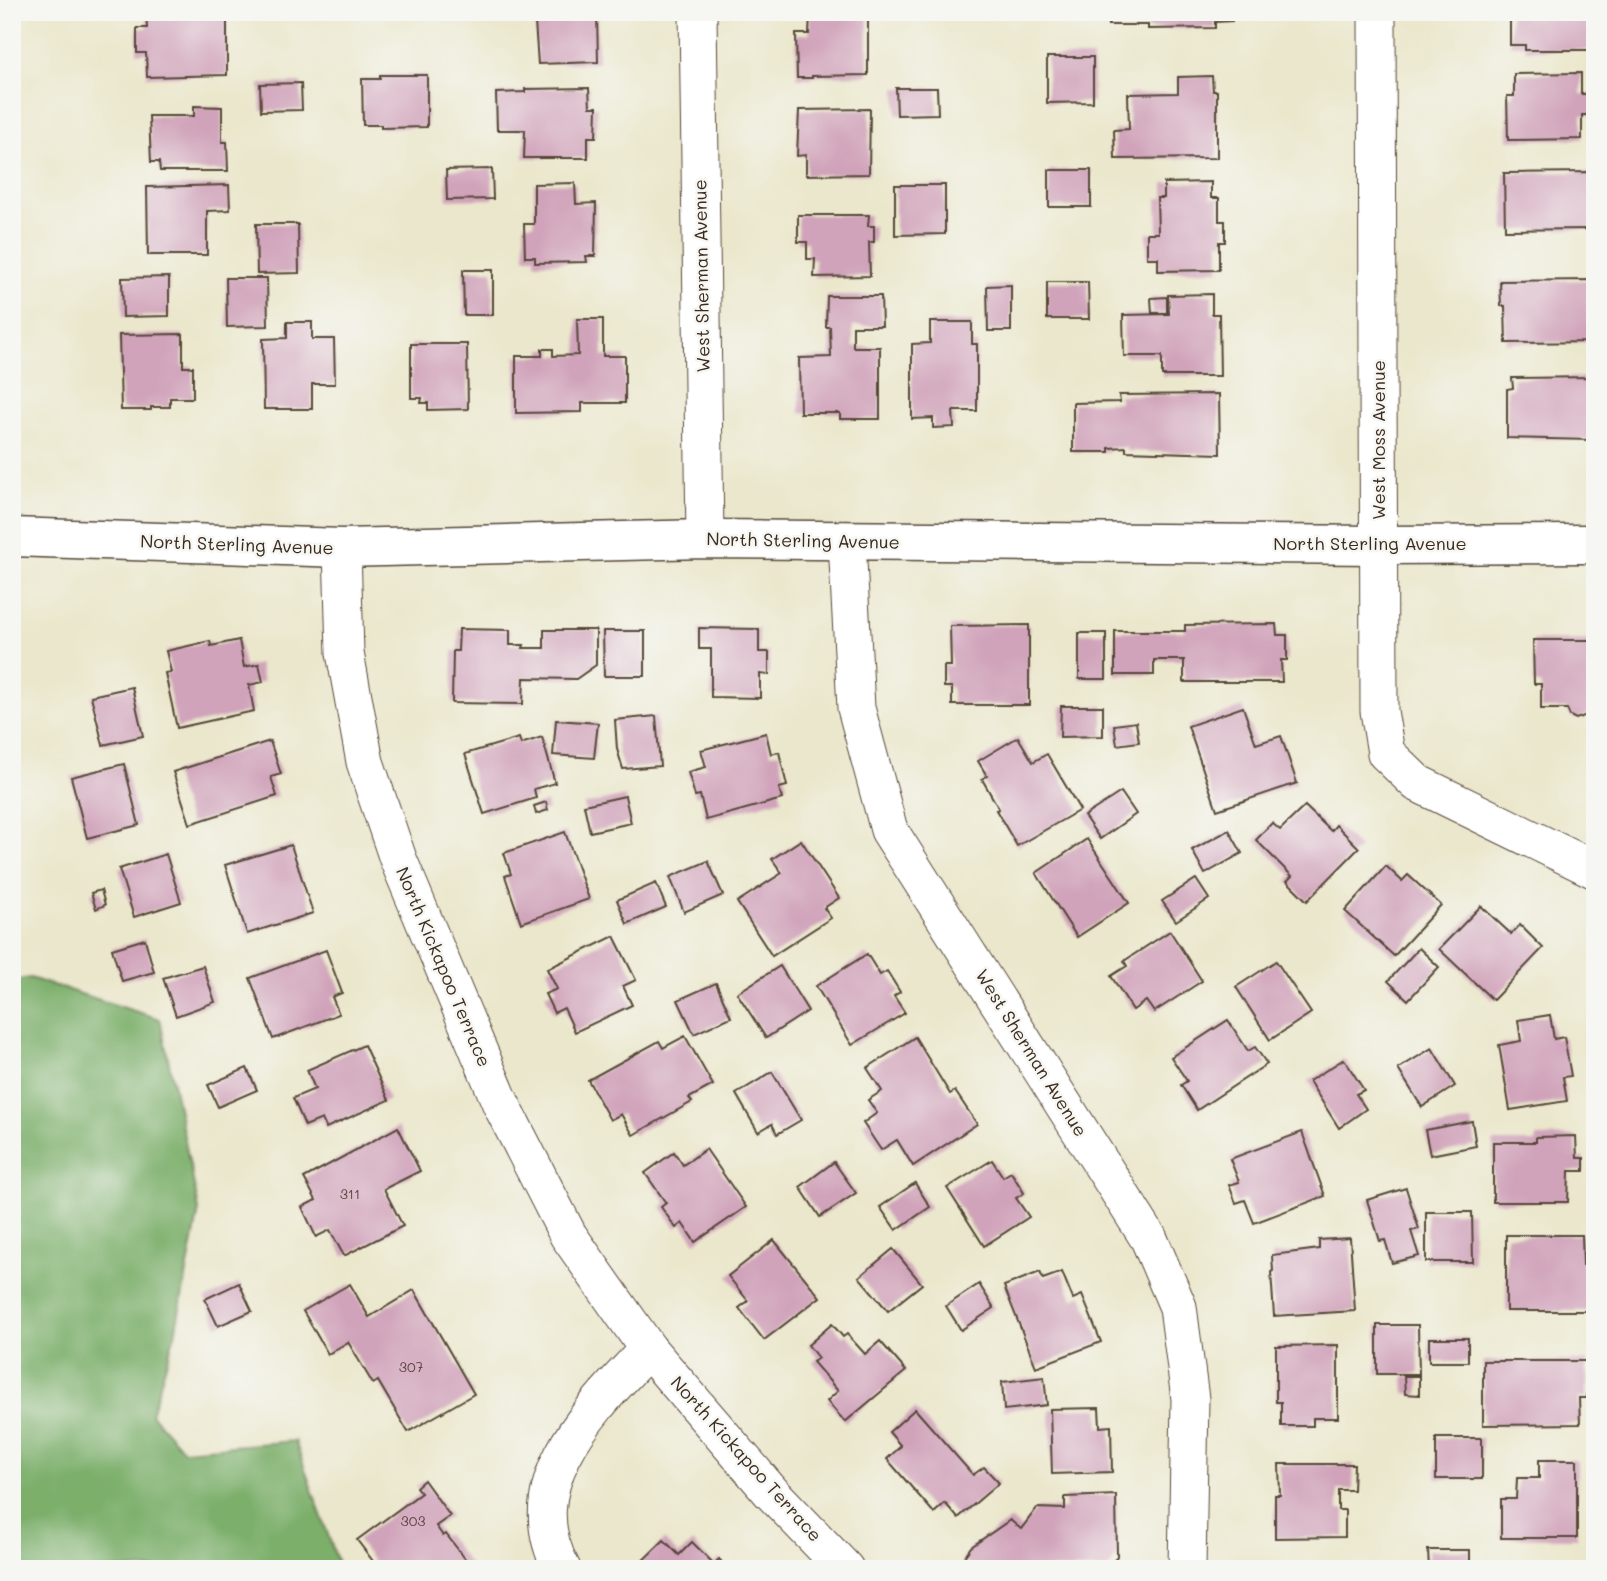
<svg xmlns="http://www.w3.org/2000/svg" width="1607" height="1581" font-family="Mali,sans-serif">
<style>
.forest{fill:#7baf6b;stroke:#5b6c44;stroke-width:2}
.building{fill:#d0a3ba}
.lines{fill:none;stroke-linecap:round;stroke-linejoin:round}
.minor-casing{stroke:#554638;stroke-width:39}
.tertiary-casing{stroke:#554638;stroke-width:41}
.minor{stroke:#fff;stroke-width:37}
.tertiary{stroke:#fff;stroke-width:38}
.labels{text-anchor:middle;stroke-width:5;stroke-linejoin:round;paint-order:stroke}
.number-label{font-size:14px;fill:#604845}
.street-label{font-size:18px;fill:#3b2a1e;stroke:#f6f6f2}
</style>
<rect width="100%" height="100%" fill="#f6f6f2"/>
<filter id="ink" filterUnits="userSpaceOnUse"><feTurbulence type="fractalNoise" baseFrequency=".0143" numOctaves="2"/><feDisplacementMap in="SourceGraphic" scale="14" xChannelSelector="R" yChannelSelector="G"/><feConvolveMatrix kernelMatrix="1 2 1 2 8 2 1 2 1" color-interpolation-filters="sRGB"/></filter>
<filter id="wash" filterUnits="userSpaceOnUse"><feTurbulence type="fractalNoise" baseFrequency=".00686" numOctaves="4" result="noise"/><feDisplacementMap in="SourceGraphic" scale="28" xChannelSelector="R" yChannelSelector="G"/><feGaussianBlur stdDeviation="1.57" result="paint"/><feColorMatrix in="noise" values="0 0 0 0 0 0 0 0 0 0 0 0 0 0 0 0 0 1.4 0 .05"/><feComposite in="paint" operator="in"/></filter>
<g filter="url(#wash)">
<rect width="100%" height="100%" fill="#ebe7cc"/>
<!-- forest -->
<path class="forest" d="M30,978L160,1019L199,1210L175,1334L151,1414L183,1450L295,1441L340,1569H12V981Z"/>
<g id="blocks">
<!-- building -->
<g class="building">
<path d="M146,12H227V75L147,77L146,53H137V28H147Z"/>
<path d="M544,12H597L598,62L538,64L535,22L544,21Z"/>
<path d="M810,12H868V75L812,76V78H797L796,34H809Z"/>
<path d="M896,12H938V15L896,16Z"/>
<path d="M1107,12H1232V21L1215,22V28L1148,29V25H1108Z"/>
<path d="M1510,12H1595V50H1525V45H1510Z"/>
<path d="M1047,57H1093V102L1047,103Z"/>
<path d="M1581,73V94H1593L1594,115H1582V139L1508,140L1507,96H1514V74Z"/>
<path d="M380,75H427V127L381,128V125H363L362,79H380Z"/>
<path d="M1212,76L1213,91H1217V158L1115,159L1114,130L1129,129L1128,94L1178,93V77Z"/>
<path d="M301,83L302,110L261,111L260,84Z"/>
<path d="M589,88L590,107H597L596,137H588V158H524L525,130H497L496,93L525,92V89Z"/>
<path d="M896,88H937L938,114L897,115Z"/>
<path d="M194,106L222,107V142H227L228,171H160L159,162H151L149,116H194Z"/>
<path d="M870,109L869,174L806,175V155L797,156L799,110Z"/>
<path d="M492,169L493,199L447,200L446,170Z"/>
<rect x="1049" y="170" width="42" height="37"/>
<path d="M1595,172V235H1591V229L1505,230L1504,173Z"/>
<path d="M1211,182V198H1219V221H1225V242H1219V270L1158,271V258H1147V233H1158L1157,198H1164V183Z"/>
<path d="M575,183L576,204L596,203L595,256H586L587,262L535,263V257H525L524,224H534V184Z"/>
<path d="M229,185L230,210L207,211V255H148L147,187Z"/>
<path d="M895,185H945V234L895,235Z"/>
<path d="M798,215H869L868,226H874V242H869L870,276L814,277L815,259H807V242H798Z"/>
<path d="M256,224H298L299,273L257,274Z"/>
<path d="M463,270H493V315H464Z"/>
<path d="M169,277V316L123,317L122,278Z"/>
<path d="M226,278H267L268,326L227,327Z"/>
<path d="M1595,280V342L1506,343L1505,306H1501L1500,281Z"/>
<path d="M1047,282H1088L1089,319H1047Z"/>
<path d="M1011,285V331H988L987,286Z"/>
<path d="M1212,294V314H1219L1220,376H1162V356H1124L1123,315L1169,314L1168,295Z"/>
<path d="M827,296H881L882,326H853V347H880V419H840V413H800L799,358L831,357L830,327H826Z"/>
<path d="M1167,297V313H1152L1151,298Z"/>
<path d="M577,319H603V356H625V403H582V412L516,413V356H542V349H553V356L578,355Z"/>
<path d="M287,322H312V339H334L335,384H312V409H264L263,339L287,338Z"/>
<path d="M930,322H972V344H977V411H953L954,427L933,428V418L912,419V344L930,343Z"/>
<path d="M183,334V367H193V398H170V407H151V410H121L119,335Z"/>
<path d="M411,344H467L468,409L428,410V403H421L422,398H411Z"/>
<path d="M1595,377V437H1591V440L1507,438V389L1513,388L1512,378Z"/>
<path d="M1219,394L1220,454L1126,451V447L1109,448V452H1073V403L1120,402L1119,395Z"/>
<path d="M1276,624L1277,635H1287V660H1281L1282,682H1184V660H1154V675H1115V631H1185V625Z"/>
<path d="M1029,625V705H952V687H944V666H951L950,626Z"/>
<path d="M699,628L759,629V652H769V675L760,674V698L711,697V649H699Z"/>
<path d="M459,629L510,630V645H524L523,648H544V630H596V665L576,679L524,678L523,704L452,703L453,651H458Z"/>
<path d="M603,631H645V676H604Z"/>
<rect x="1079" y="633" width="27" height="46"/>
<path d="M239,640L244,667L259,664L263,682L249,685L254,711L177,728L165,673L171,672L166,651L210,641L211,646Z"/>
<path d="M1533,640H1595V709H1589L1587,715L1576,719L1570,716L1567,709H1541V684H1534Z"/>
<path d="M132,687L143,736L103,745L91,696Z"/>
<path d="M1061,706H1103V736L1060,737Z"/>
<path d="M1243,707L1256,744L1281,736L1297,783L1217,810L1188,726Z"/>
<path d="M656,716L660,766L623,769L617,749L615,720Z"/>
<path d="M556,720L598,723L594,758L553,755Z"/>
<path d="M1136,722L1139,742L1117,745L1114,725Z"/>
<path d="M766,733L771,754L779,752L787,786L779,788L782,799L706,820L700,795L695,796L688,772L706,767L701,750Z"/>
<path d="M542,737L555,783L534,789L536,798L484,814L465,754L519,738L521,744Z"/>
<path d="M1018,737L1033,762L1047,754L1080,810L1017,846L996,810L999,809L982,779L987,776L978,761Z"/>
<path d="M270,741L281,774L271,777L277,796L190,824L173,772Z"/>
<path d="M124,764L139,825L87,838L71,777Z"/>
<path d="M1121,792L1136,814L1100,839L1084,816Z"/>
<path d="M625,796L631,823L590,832L584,805Z"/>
<path d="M546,802L548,810L536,814L534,806Z"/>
<path d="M1305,806L1331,831L1336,825L1359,848L1307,901L1287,881L1292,876L1256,840L1272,823L1280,830Z"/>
<path d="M1229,830L1242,853L1205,874L1192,850Z"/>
<path d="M565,832L589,899L521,923L505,876L511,874L504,853Z"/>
<path d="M1087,839L1129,903L1077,937L1036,873Z"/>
<path d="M801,840L839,898L824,908L831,918L772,956L737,902L782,873L772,859Z"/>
<path d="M291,845L313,913L247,934L225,865Z"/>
<path d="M166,854L181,902L134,917L119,869Z"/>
<path d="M708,861L723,895L684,912L670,877Z"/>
<path d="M1386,866L1402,881L1408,875L1441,905L1394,956L1345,911Z"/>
<path d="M1196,879L1209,899L1176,921L1162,901Z"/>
<path d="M656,883L666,907L627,924L617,900Z"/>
<path d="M101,890L105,905L96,909L91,893Z"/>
<path d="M1481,906L1511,934L1520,925L1543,948L1493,1000L1439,949Z"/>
<path d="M1170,931L1202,981L1154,1012L1146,1001L1133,1010L1111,976L1127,966L1124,961Z"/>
<path d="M614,936L636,980L623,986L632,1005L575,1032L564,1008L554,1013L545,994L557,989L547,969Z"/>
<path d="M145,939L154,972L122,981L112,949Z"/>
<path d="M1419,948L1439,967L1408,1000L1388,981Z"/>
<path d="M326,950L342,993L332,997L339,1014L273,1039L250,978Z"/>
<path d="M867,954L880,975L887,971L900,992L894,996L905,1013L852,1045L816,986Z"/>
<path d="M1276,961L1311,1013L1270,1040L1236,987Z"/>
<path d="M203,966L215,1002L176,1016L163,978Z"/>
<path d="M780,966L808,1011L766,1038L737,993Z"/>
<path d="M716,983L731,1017L694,1034L678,1000Z"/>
<path d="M1550,1015L1554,1039L1564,1037L1571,1076L1563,1077L1567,1101L1510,1110L1499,1045L1521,1041L1518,1020Z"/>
<path d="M1228,1020L1248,1051L1255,1047L1267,1064L1197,1110L1181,1085L1187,1081L1171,1057Z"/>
<path d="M685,1036L713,1085L689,1098L692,1102L633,1135L621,1114L610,1120L588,1080L659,1041L663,1048Z"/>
<path d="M915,1037L950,1094L955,1091L977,1124L913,1166L897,1140L881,1150L863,1123L877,1113L868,1100L882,1091L867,1068Z"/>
<path d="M364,1045L389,1100L326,1128L322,1119L305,1126L293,1098L315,1089L307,1070Z"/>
<path d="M1432,1048L1455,1086L1422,1107L1398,1069Z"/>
<path d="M1344,1059L1364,1090L1356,1094L1366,1109L1339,1128L1309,1081Z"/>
<path d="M247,1068L257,1090L218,1107L208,1085Z"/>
<path d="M772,1072L801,1120L777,1134L772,1124L758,1132L736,1094Z"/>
<path d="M1472,1121L1476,1146L1430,1155L1425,1130Z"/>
<path d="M398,1127L420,1171L384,1189L403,1226L344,1256L330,1230L316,1237L302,1207L316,1200L304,1178Z"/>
<path d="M1302,1132L1325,1196L1254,1223L1245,1200L1236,1203L1229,1185L1239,1182L1230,1159Z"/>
<path d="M1576,1136L1577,1158H1584V1171H1569L1568,1202H1493V1142H1536V1137Z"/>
<path d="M706,1149L746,1207L695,1242L682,1223L676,1228L661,1207L666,1203L645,1173L674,1152L683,1165Z"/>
<path d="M992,1160L1003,1177L1011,1172L1024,1193L1016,1198L1029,1217L984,1246L947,1188Z"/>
<path d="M834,1162L856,1193L820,1217L800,1187Z"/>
<path d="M915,1183L930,1207L896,1230L880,1207Z"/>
<path d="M1406,1188L1419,1229L1411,1231L1419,1256L1392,1263L1385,1240L1380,1241L1367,1200Z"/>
<path d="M1426,1212H1472L1473,1262H1426Z"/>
<path d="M1506,1235H1582L1583,1265H1587L1588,1311H1506Z"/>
<path d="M1350,1238L1355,1311L1274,1316L1271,1272L1273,1271L1272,1255L1319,1249V1240Z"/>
<path d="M774,1240L820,1297L764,1340L739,1308L748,1301L728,1276Z"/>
<path d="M893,1249L922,1284L888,1311L859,1277Z"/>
<path d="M1040,1272L1043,1279L1062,1272L1073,1299L1082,1295L1101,1342L1036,1367L1004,1286Z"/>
<path d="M239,1283L252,1311L218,1326L205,1299Z"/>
<path d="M350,1284L369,1317L414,1290L474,1394L408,1432L378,1381L373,1384L348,1342L328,1354L303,1311Z"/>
<path d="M979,1284L994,1308L961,1330L946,1306Z"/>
<path d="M832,1324L843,1337L847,1334L865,1354L880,1341L906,1371L845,1422L827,1401L838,1391L813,1362L818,1358L808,1345Z"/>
<path d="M1377,1325H1418L1419,1374H1377Z"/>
<rect x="1429" y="1338" width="39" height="24"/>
<path d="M1338,1345V1418H1313V1426H1281V1402H1276V1346Z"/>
<path d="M1483,1361H1587V1398H1579L1580,1424L1483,1425Z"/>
<path d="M1404,1376H1419V1395L1405,1394Z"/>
<path d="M1044,1377L1047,1405L1004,1410L1002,1382Z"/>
<path d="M1099,1408L1100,1427L1111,1426L1112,1472L1052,1474L1050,1409Z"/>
<path d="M915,1409L973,1475L984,1467L999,1483L958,1518L945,1503L934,1513L887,1459L901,1446L889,1432Z"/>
<rect x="1436" y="1438" width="46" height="41"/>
<path d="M1539,1460H1577V1538H1501V1499H1516L1517,1478H1539Z"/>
<path d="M1279,1464H1354L1353,1490H1338V1510H1345V1537L1275,1538V1495H1280Z"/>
<path d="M424,1480L450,1516L436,1526L443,1536L446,1534L473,1569H379L357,1540L421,1493L416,1487Z"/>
<path d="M1116,1495L1117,1556L1109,1569H975L962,1560L971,1547L1010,1520L1021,1529L1037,1508L1065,1509V1497Z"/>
<path d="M664,1540L679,1555L692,1542L714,1564L719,1559L728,1569H634Z"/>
<path d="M1428,1550H1470V1569H1429Z"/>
<rect x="1290" y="1566" width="70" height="3"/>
</g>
</g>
</g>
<g filter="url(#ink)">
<use href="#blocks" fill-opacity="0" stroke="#554638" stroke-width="2"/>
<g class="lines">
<!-- minor casing -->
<g class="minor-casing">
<g id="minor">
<path d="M698,12L705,539"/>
<path d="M1377,12L1379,711L1386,753L1417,783L1595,870"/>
<path d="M847,542L856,708L889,830L1149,1239L1178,1307L1190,1399L1187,1569"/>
<path d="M342,548L345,653L365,762L398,859L501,1104L568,1235L648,1349L771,1492L845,1569"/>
<path d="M562,1569C514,1482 594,1407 648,1349"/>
</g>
</g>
<!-- tertiary casing -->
<g class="tertiary-casing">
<path id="tertiary" d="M12,537L342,548L705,539L1379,545L1595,544"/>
</g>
<!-- minor -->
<use href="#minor" class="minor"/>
<!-- tertiary -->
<use href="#tertiary" class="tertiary"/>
</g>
</g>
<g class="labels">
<!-- number labels -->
<g class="number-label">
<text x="350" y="1199">311</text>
<text x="411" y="1372">307</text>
<text x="413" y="1526">303</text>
</g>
<!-- street labels -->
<g class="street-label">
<text transform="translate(702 276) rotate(-91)" y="6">West Sherman Avenue</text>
<text transform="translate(1379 440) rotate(-90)" y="6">West Moss Avenue</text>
<text transform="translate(803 541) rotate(1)" y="6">North Sterling Avenue</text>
<text x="1370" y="550">North Sterling Avenue</text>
<text transform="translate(237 545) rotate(2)" y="6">North Sterling Avenue</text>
<text transform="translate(443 967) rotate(67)" y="6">North Kickapoo Terrace</text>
<text transform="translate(1031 1053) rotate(58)" y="6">West Sherman Avenue</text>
<text transform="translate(746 1459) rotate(48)" y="6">North Kickapoo Terrace</text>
</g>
</g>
<!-- margin -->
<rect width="1607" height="1581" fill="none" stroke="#f6f6f2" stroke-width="42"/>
</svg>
